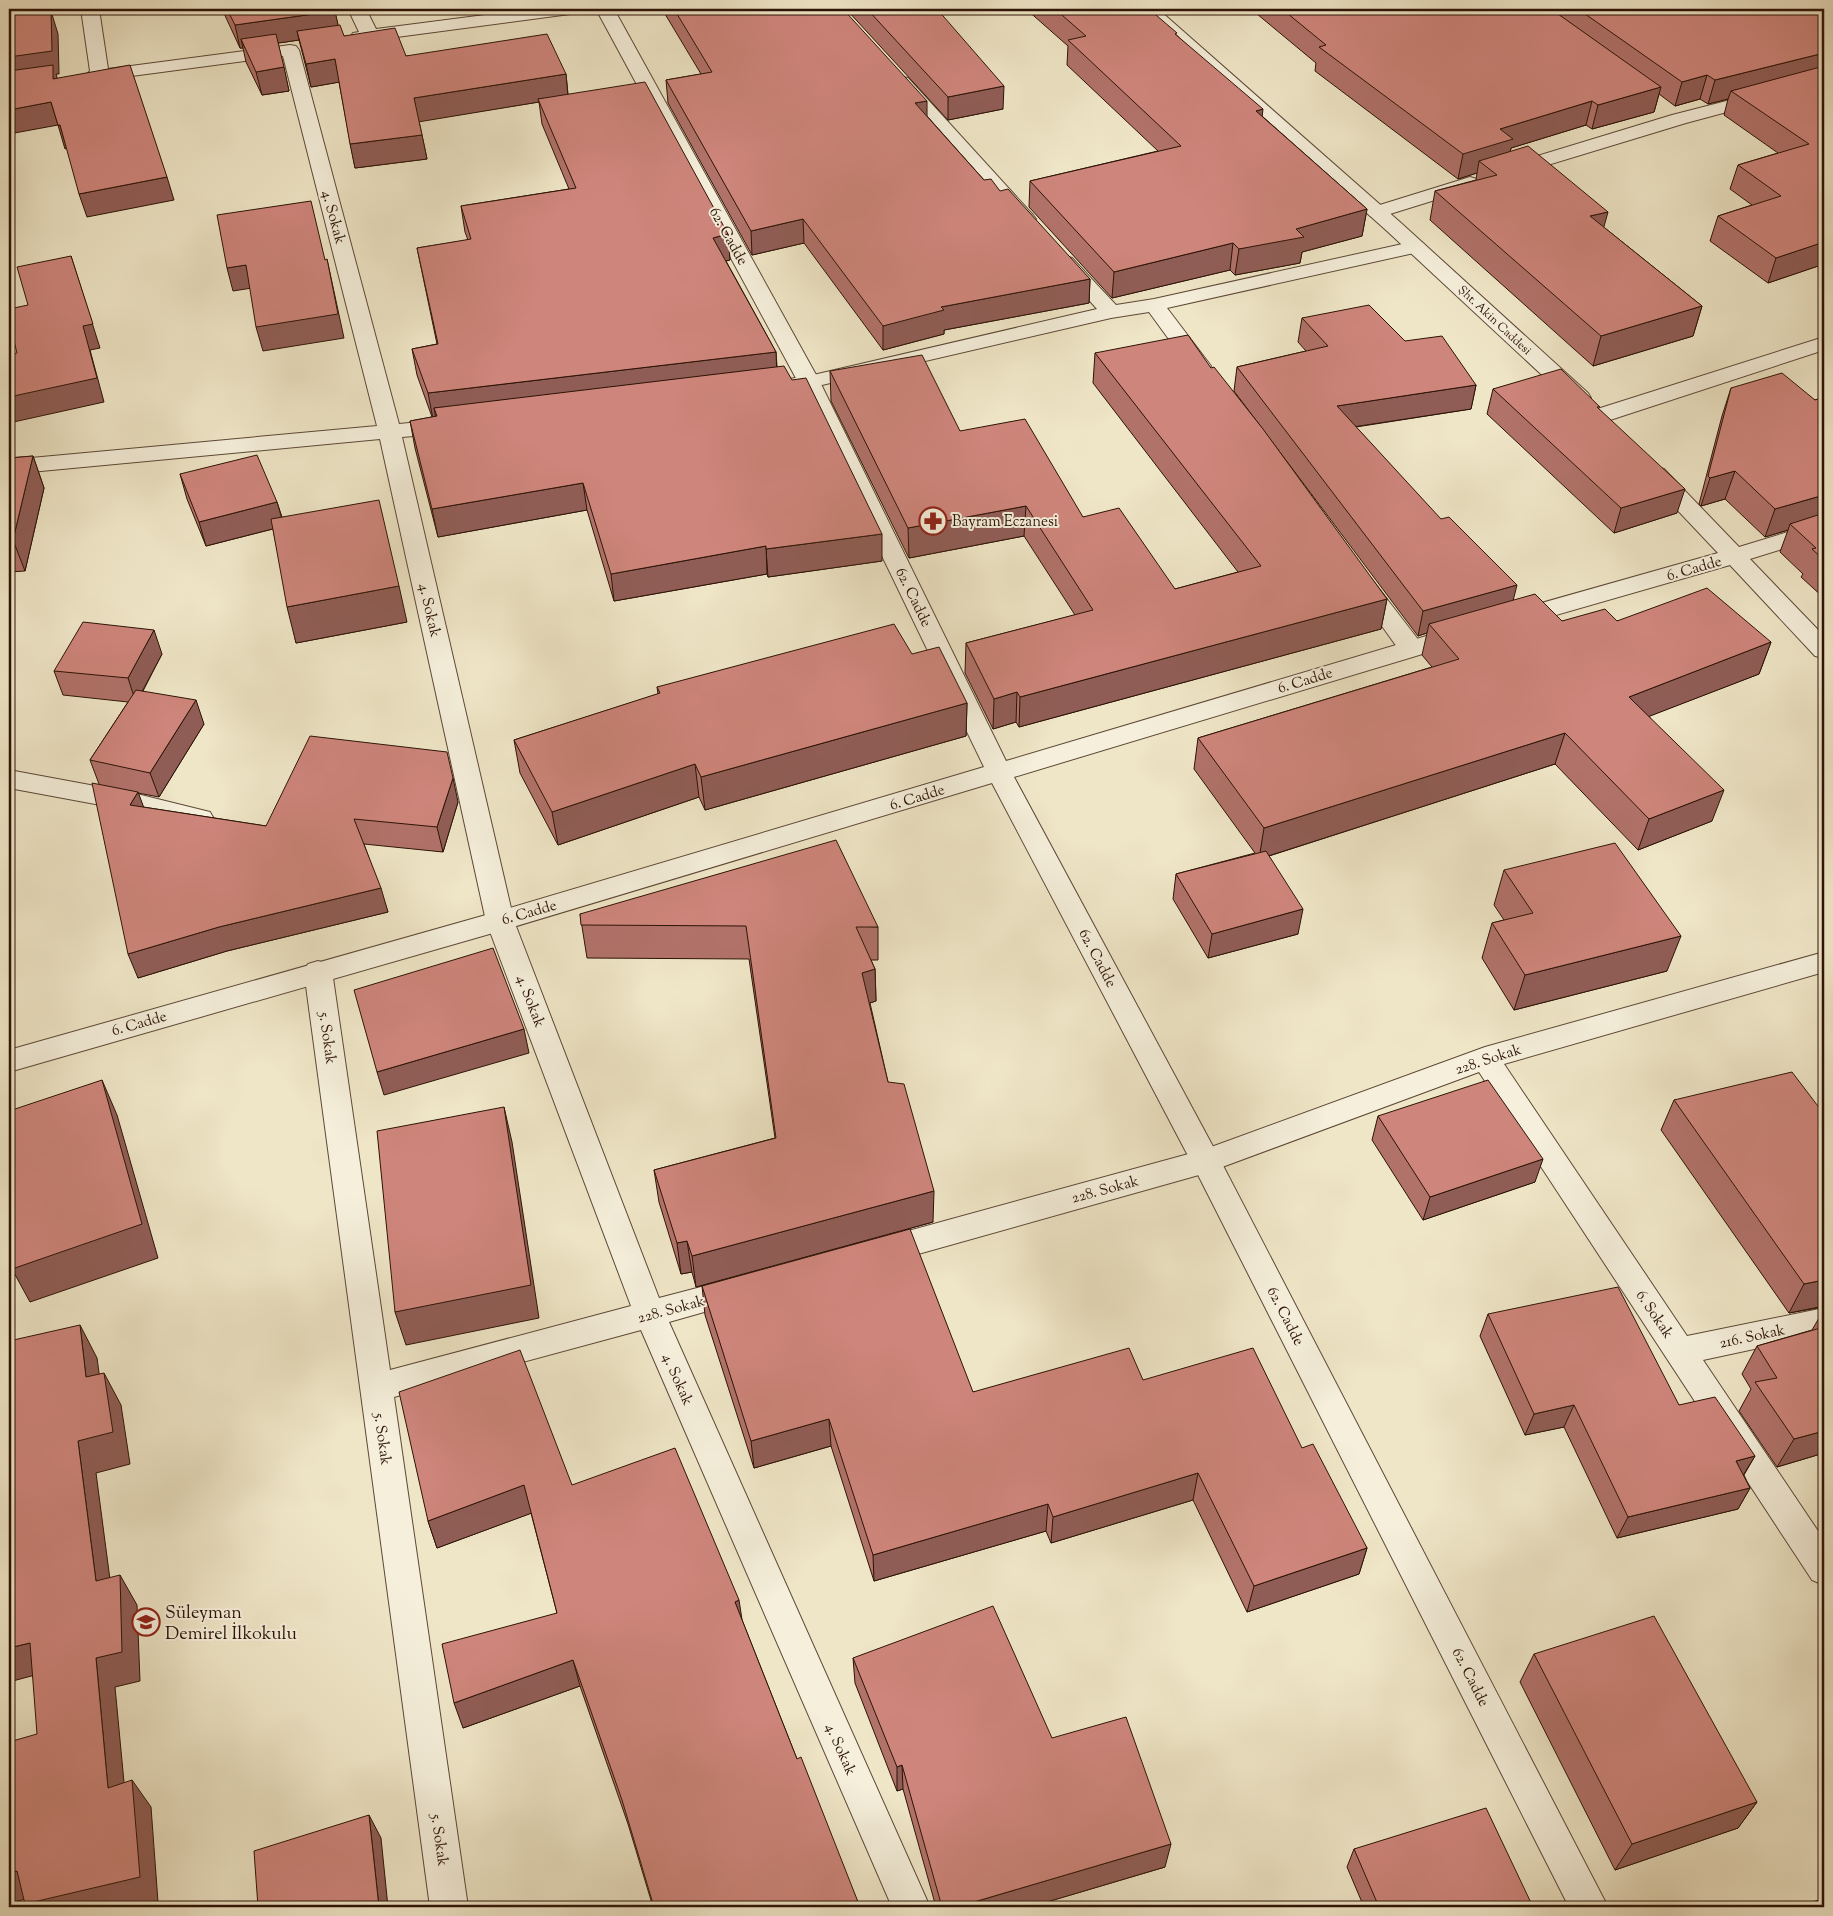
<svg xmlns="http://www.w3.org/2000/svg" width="1833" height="1916" font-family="'Sorts Mill Goudy',serif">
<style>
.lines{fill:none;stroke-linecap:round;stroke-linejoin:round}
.minor-casing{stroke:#5d4836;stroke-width:2}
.tertiary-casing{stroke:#5d4836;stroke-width:2}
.minor{fill:#f5efdb;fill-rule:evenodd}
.tertiary{fill:#f5efdb;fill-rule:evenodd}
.wall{fill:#b1726a;stroke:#2c1306}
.shaded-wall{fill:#905d56;stroke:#2c1306}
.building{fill:#ce857b;stroke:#2c1306}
.labels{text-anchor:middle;stroke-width:4;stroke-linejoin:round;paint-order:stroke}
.far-street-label{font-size:12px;fill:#2c1306;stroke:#f5efdb}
.street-label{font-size:15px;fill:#2c1306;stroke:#f5efdb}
.poi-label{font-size:15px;fill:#2c1306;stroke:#f5efdb;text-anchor:start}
.near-poi-label{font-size:18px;fill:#2c1306;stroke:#f5efdb;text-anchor:start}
</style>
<rect width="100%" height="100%" fill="#efe6c7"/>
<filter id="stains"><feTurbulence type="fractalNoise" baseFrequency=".004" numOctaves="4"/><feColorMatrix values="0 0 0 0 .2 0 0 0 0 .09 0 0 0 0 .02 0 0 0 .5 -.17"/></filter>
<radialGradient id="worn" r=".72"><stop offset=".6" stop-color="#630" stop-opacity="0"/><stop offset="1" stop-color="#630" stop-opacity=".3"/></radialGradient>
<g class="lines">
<!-- minor casing -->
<g class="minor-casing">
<g id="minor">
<path d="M81,9H99L108,69L290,45L296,46L299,50L399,424L450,419L458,421L461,426L458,431L450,433L402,437L514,921L659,1298L739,1277L750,1281L755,1290L750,1299L669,1322L930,1907H892L641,1330L394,1397L468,1907H430L304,971L308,964L318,961L328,964L332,971L390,1370L631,1306L486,921L380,439L9,474V460L377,426L283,56L94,81L88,80L85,76L90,71Z"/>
<path d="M348,9H366L376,29L532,9H579L576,13L570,14L359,42L353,41L350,37L353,33L359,32Z"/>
<path d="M1824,76V86L1686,123L1515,175H1501L1498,171L1501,167L1672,115Z"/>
<path d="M902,77L908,78L1033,215L1036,219L1033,223H1019L896,86L893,82L896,78Z"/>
<path d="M1470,177L1477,179L1480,183L1477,187L1377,218L1370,216L1367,212L1370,208Z"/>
<path d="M1416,241L1423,243L1426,247L1423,251L1167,308L1211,366L1208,371L1200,372L1192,371L1149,312L1111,318L809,388L783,392L775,391L772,386L775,381L809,376L1097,309L1055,262L1058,258L1065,256L1072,258L1116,305L1154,299Z"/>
<path d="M1824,337V350L1607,421L1599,423L1591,421L1588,416L1591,411Z"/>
<path d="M1362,574L1370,577L1420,642L1423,648L1420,654L1411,656L1402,654L1354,587L1350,582L1354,577Z"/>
<path d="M9,770L133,793L210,812L214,819L210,826L201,828L133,811L9,788Z"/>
<path d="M1824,952V972L1504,1064L1687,1336L1824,1308V1334L1703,1360L1824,1540V1585L1812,1580L1479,1072L1206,1173L879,1265L868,1261L864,1252L868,1243L879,1239L1203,1150L1485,1047Z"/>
</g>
</g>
<!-- tertiary casing -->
<g class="tertiary-casing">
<g id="tertiary">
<path d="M596,9H614L820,382L1006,761L1460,626L1469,628L1472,634L1469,640L1014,777L1216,1152L1608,1907H1569L1195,1169L992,783L500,931L9,1072V1050L500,911L984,767L798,382Z"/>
<path d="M1139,9H1158L1401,223L1588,393L1591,398L1588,403L1580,404L1572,403L1387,231Z"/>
<path d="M1656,467L1664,469L1739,547L1824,521V536L1750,559L1824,636V658L1815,656L1730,565L1514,627L1506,625L1502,619L1506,613L1718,553L1648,479L1645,474L1648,469Z"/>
</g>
</g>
<!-- minor -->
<use href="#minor" class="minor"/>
<!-- tertiary -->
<use href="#tertiary" class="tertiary"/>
</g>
<!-- wall -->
<g class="wall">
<path d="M222,9H334L338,25L344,36L406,56L566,74L568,94L728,234L730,260L726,261L776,352L777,366L882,561L768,577L767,574L614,601L587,510L438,537L415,448L410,421L432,417L417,375L412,349L437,344L417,248L468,240L465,232L461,206L569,189L542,124L539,102L419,121L427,159L355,168L339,82L311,87L299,40L278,43L289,91L262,95L246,62L243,48H240Z"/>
<path d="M662,9H843L927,116L984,180L1000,191L1090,279L1089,303L944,330V334L883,350L804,243L752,255L668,103L666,80L701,74Z"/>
<path d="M846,9H937L1003,109L948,120Z"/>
<path d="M1026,9H1149L1262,116L1367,209L1362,236L1302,252L1300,263L1235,275L1230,270L1112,298L1029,207L1030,181L1158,151L1067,65L1068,46Z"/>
<path d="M1251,9H1824V264L1768,283L1710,241L1718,216L1752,205L1730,189L1738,165L1778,153L1724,115L1728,99L1708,104L1700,99L1675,106L1659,94L1654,112L1592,129L1586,125L1511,148L1510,152L1702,306L1693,336L1593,366L1430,220L1435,191L1476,180L1477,173L1458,179L1315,71L1316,63Z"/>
<path d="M1302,318L1405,341L1476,385L1471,409L1356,427L1513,600L1562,621H1617L1771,642L1759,674L1649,716L1712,821L1638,850L1555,764L1269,856L1298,934L1208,958L1173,899L1176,874L1255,853L1194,769L1198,738L1432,667L1422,655L1427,633L1418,636L1234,391L1237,367L1306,351L1298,342Z"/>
<path d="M1095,353L1211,368L1387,599L1381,629L1019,727L1016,722L993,729L965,673L966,643L1075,615L1024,536L909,558L831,401L830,371L960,431L1083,517L1175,589L1238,572L1093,383Z"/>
<path d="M1731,388L1815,400L1824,397V598L1801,577L1803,574L1780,552L1788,530L1765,537L1725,499L1701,506L1699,504L1722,416Z"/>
<path d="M1493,389L1599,409L1677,513L1614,533L1487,414Z"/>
<path d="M33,456L44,488L25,571L9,572V458Z"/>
<path d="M180,474L277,502L282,517L407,622L296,643L273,529L206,546L187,499Z"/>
<path d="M162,654L143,691L204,724L159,797L138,793L143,807L266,826L458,802L443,852L364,844L388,912L227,951L138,978L99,784L90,760L128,702L63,695L54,671Z"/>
<path d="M912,654L967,703L966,736L705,810L699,797L558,845L520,773L514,740L658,694L657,687Z"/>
<path d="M1824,810V819L1822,816Z"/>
<path d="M1504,870L1667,971L1514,1010L1482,958L1492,923L1504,920L1494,905Z"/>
<path d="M580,914L878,927V960H871L875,969L876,1001L870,1003L888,1082L933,1222L696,1287L692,1272L681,1274L659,1202L654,1170L775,1138L749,959L587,958Z"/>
<path d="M1674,1100L1824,1114V1307L1789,1313L1661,1130Z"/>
<path d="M1378,1116L1535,1182L1423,1220L1372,1140Z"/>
<path d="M702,1286L973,1392L1143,1380L1302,1448L1367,1548L1359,1574L1247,1612L1193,1500L1051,1543L1046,1531L874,1581L831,1446L754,1468L705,1315Z"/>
<path d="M1823,1311H1824V1453L1777,1467L1739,1411L1751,1389L1742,1374L1757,1346L1812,1330Z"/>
<path d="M1488,1314L1679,1405L1755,1456L1744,1475L1750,1488L1738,1509L1617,1538L1564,1427L1525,1435L1480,1336Z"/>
<path d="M572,1485L742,1620L797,1759L860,1907H653L628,1824L580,1686L463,1728L557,1613L531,1513L437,1548L428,1521Z"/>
<path d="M1534,1654L1757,1802L1738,1828L1615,1870L1520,1682Z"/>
<path d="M853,1658L1052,1738L1165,1867L1030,1907H936L903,1789L897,1791L855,1683Z"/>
<path d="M1354,1849L1533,1907H1364L1347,1867Z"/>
</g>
<!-- shaded-wall -->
<g class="shaded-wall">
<path d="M51,11L58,34L59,74H56L60,88L9,81V57Z"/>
<path d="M335,11L340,34L297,31L299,40L245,48L241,39L243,48H240L235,25Z"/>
<path d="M1824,53V75L1731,91L1728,99L1708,104L1715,80Z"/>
<path d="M335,59L340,82L311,87L306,64Z"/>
<path d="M284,67L289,91L262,95L256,72Z"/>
<path d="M566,74L568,97L538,99L539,102L418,122L414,98Z"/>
<path d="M1707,75L1700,99L1675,106L1682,82Z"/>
<path d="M1004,86L1003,109L948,120V97Z"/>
<path d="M1661,87L1654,112L1592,129L1598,105Z"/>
<path d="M927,101V124L915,103Z"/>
<path d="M1592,101L1586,125L1511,148L1507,164L1479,161L1477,173L1458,179L1463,154L1500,129Z"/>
<path d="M51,102L58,125L9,134V110Z"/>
<path d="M1263,109L1260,135L1256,111Z"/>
<path d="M58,125H60L67,148L65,149Z"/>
<path d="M422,135L427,159L355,168L350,144Z"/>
<path d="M167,177L174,200L87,217L79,194Z"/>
<path d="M1367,209L1362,236L1302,252L1300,263L1235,275L1239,249L1296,229Z"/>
<path d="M1608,212L1600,241L1590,216Z"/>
<path d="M803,219L804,243L752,255L751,231Z"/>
<path d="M728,234L730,260L715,263L713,238Z"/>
<path d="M1824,242V264L1768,283L1776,258Z"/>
<path d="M1233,243L1230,270L1112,298L1114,272Z"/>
<path d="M71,256L100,348L90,350L104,402L9,423V397L83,326Z"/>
<path d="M327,259L344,338L263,351L256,327Z"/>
<path d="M246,265L252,288L233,291L227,268Z"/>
<path d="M1090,279L1089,303L944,330V334L883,350V326L941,307Z"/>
<path d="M1702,306L1693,336L1593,366L1601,336Z"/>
<path d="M776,352L777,378L434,408L436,419H433L428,393Z"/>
<path d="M1476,385L1471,409L1333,430L1337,406Z"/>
<path d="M33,456L44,488L25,571L13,540Z"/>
<path d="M1735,471L1725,499L1701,506L1710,478Z"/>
<path d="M583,483L587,510L438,537L432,509Z"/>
<path d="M1685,489L1677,513L1614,533L1621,508Z"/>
<path d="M1824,495V520L1790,524L1788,530L1765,537L1775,509Z"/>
<path d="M277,502L284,526L206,546L199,522Z"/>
<path d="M1026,506L1024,536L909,558L908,528Z"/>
<path d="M882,534V561L768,577L766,549Z"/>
<path d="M766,546L767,574L614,601L611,574Z"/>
<path d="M1517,585L1511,609L1429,624L1427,633L1418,636L1423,611Z"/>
<path d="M399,586L407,622L296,643L287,607Z"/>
<path d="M1387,599L1381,629L1019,727L1020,697Z"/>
<path d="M154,630L162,654L136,703L128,678Z"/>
<path d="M1771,642L1759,674L1619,728L1629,697Z"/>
<path d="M1017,692L1016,722L993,729L994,699Z"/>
<path d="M196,700L204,724L159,797L150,773Z"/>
<path d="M967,703L966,736L705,810L701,777Z"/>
<path d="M1565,733L1555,764L1259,859L1264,828Z"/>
<path d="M695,764L699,797L558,845L552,812Z"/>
<path d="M453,778L458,802L443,852L437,827Z"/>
<path d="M1724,790L1712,821L1638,850L1649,819Z"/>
<path d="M138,792L147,816L130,805Z"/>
<path d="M381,888L388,912L227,951L138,978L128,954L219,927Z"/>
<path d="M1303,909L1298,934L1208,958L1212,934Z"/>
<path d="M1681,936L1667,971L1514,1010L1525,975Z"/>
<path d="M875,969L876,1001L863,1005L862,973Z"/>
<path d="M524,1029L529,1053L384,1095L377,1072Z"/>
<path d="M102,1080L117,1115L158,1258L30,1302L12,1269Z"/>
<path d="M504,1107L512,1142L539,1318L406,1345L395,1312Z"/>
<path d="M1824,1120V1127L1820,1122Z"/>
<path d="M1543,1159L1535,1182L1423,1220L1430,1197Z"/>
<path d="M934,1191L933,1222L696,1287L692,1256Z"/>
<path d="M687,1241L692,1272L681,1274L677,1243Z"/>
<path d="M1824,1280V1306L1789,1313L1804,1284Z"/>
<path d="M80,1325L97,1358L104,1409L86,1377Z"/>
<path d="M104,1373L121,1405L130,1464L96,1473L114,1610L96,1581L78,1441Z"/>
<path d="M1574,1405L1564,1427L1525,1435L1534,1414Z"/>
<path d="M829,1419L831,1446L754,1468L751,1441Z"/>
<path d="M12,1429L31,1460L9,1466V1430Z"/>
<path d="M1824,1431V1453L1777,1467L1794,1439Z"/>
<path d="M1755,1456L1742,1477L1736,1461Z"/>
<path d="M1198,1473L1193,1500L1051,1543L1053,1517Z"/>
<path d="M524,1485L532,1513L437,1548L428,1521Z"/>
<path d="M1750,1488L1738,1509L1617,1538L1628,1517Z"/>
<path d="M1048,1504L1046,1531L874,1581L873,1555Z"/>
<path d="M1367,1548L1359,1574L1247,1612L1254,1586Z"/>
<path d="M120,1575L137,1605L140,1681L115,1687L127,1814L108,1788L96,1658Z"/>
<path d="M739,1600L743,1626L735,1602Z"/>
<path d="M30,1643L50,1671L9,1682V1648Z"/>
<path d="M573,1660L580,1686L463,1728L454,1703Z"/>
<path d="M902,1765L903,1789L897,1791V1767Z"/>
<path d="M132,1780L151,1807L158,1902L137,1907H27L25,1904Z"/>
<path d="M1757,1802L1738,1828L1615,1870L1632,1844Z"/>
<path d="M369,1815L381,1838L388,1907H379Z"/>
<path d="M1171,1844L1165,1867L1030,1907H957Z"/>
<path d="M17,1871L39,1896L9,1903V1873Z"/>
</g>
<!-- building -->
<g class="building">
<path d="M13,9H32L36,13L51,11L52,51L9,57V10Z"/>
<path d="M227,9H334L335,11L235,25Z"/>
<path d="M674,9H843L927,101L915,103L984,180L991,179L1000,191L1008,189L1090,279L941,307L944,310L883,326L803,219L751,231L666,80L712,72Z"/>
<path d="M867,9H937L1004,86L948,97Z"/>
<path d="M1055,9H1149L1177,33L1175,34L1263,109L1256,111L1367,209L1296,229L1304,237L1239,249L1233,243L1114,272L1030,181L1181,146L1068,40L1086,36Z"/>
<path d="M1282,9H1551L1661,87L1598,105L1592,101L1500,129L1513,139L1463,154L1319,47L1326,45Z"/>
<path d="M1578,9H1824V53L1715,80L1707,75L1682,82Z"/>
<path d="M340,25L344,36L395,28L406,56L547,34L566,74L414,98L422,135L350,144L335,59L306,64L297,31Z"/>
<path d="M276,34L284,67L256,72L241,39Z"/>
<path d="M53,65V79L130,65L167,177L79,194L60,125H58L51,102L9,110V71Z"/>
<path d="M1824,66V242L1776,258L1718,216L1781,196L1738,165L1809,144L1731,91Z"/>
<path d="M645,82L728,234L713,238L776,352L428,393L412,349L438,344L417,248L471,239L461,206L576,188L538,99Z"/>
<path d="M1528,146L1608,212L1590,216L1702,306L1601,336L1435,191L1497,175L1479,161Z"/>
<path d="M311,201L325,260L327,259L338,314L256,327L246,265L227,268L217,215Z"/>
<path d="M71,256L93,324L83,326L97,378L9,397V355L17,353L9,321V309L28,305L17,267Z"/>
<path d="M1369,305L1405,341L1442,336L1476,385L1337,406L1441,519L1449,517L1517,585L1423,611L1237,367L1328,346L1302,318Z"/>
<path d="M1188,335L1211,368L1214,367L1263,429L1387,599L1020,697L1017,692L994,699L966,643L1093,610L1026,506L908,528L830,371L922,355L960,431L1025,419L1083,517L1119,508L1175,589L1261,566L1095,353Z"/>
<path d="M784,366L792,380L806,378L882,534L766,549V546L611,574L583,483L432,509L410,421L437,416L434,408Z"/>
<path d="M1561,369L1600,407H1597L1685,489L1621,508L1493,389Z"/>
<path d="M1782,373L1815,400L1824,397V495L1775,509L1735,471L1710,478L1708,476L1731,388Z"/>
<path d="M257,455L277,502L199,522L180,474Z"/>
<path d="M33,456L13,540H9V458Z"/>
<path d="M379,500L399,586L287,607L271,519Z"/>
<path d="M1824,513V560L1812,549L1816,548L1790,524Z"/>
<path d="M1707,588L1771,642L1629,697L1724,790L1649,819L1565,733L1264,828L1198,738L1459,659L1429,624L1535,594L1562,621L1605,609L1617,621Z"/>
<path d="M83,622L154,630L128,678L54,671Z"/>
<path d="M894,624L912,654L939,647L967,703L701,777L695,764L552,812L514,740L660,693L657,687Z"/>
<path d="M136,690L196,700L150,773L90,760Z"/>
<path d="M310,736L447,752L453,778L437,827L354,819L381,888L219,927L128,954L92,783L138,792L130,805L266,826Z"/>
<path d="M836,840L878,927H856L875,969L862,973L888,1082L904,1084L934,1191L692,1256L687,1241L677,1243L654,1170L776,1138L746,926L581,925L580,914Z"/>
<path d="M1615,843L1681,936L1525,975L1492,923L1533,913L1504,870Z"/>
<path d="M1266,851L1303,909L1212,934L1176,874Z"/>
<path d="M493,948L524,1029L377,1072L354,990Z"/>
<path d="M1792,1072L1824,1114V1120L1820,1122L1824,1127V1280L1804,1284L1674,1100Z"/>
<path d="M102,1080L142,1224L12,1269L9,1254V1111Z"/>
<path d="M1488,1080L1543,1159L1430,1197L1378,1116Z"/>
<path d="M504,1107L531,1285L395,1312L377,1131Z"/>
<path d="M910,1229L973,1392L1129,1348L1143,1380L1253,1348L1302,1448L1313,1444L1367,1548L1254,1586L1198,1473L1053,1517L1048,1504L873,1555L829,1419L751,1441L702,1286Z"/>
<path d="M1618,1287L1679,1405L1715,1397L1755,1456L1736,1461L1750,1488L1628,1517L1574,1405L1534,1414L1488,1314Z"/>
<path d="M80,1325L86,1377L104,1373L113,1432L78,1441L96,1581L120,1575L122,1652L96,1658L108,1788L132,1780L140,1877L25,1904L17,1871L9,1873V1742L37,1734L30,1643L9,1648V1538L13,1537L12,1429L9,1430V1341Z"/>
<path d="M1824,1327V1431L1794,1439L1755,1382L1777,1378L1757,1346Z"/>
<path d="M520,1350L572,1485L675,1448L739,1600L735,1602L797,1759L801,1757L860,1907H654L622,1800L573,1660L454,1703L442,1644L557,1613L524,1485L428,1521L399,1392Z"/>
<path d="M993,1606L1052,1738L1126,1717L1171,1844L957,1907H942L902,1765L897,1767L853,1658Z"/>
<path d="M1654,1616L1757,1802L1632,1844L1534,1654Z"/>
<path d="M1486,1808L1533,1907H1379L1354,1849Z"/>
<path d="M369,1815L379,1907H258L254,1851Z"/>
<path d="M1824,1899V1907H1791Z"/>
</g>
<!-- icons -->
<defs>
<g id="pharmacy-ring" transform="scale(1.4375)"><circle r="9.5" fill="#f5efdb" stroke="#8f2418" stroke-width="1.5"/><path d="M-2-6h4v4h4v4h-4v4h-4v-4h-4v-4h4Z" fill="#8f2418"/></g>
<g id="school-ring" transform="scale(1.4375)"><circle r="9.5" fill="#f5efdb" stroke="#8f2418" stroke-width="1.5"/><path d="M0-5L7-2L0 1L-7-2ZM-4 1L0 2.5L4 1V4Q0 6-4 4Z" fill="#8f2418"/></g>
</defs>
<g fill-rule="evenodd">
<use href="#pharmacy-ring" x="933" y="521"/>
<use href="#school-ring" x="146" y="1622"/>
</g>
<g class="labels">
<!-- far-street labels -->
<g class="far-street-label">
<text transform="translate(1495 320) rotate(43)" y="4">Şht. Akin Caddesi</text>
</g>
<!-- street labels -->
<g class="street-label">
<text transform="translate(334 217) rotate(75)" y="5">4. Sokak</text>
<text transform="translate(729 236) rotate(61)" y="5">62. Cadde</text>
<text transform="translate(1694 568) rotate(-16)" y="5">6. Cadde</text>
<text transform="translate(914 597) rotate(64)" y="5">62. Cadde</text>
<text transform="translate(430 610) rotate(77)" y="5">4. Sokak</text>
<text transform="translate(1305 680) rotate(-17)" y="5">6. Cadde</text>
<text transform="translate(917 797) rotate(-17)" y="5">6. Cadde</text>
<text transform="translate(529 912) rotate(-16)" y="5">6. Cadde</text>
<text transform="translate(1098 958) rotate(62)" y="5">62. Cadde</text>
<text transform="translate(531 1001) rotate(69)" y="5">4. Sokak</text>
<text transform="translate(139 1023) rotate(-16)" y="5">6. Cadde</text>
<text transform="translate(328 1038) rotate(82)" y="5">5. Sokak</text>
<text transform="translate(1488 1059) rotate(-18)" y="5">228. Sokak</text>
<text transform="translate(1105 1189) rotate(-15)" y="5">228. Sokak</text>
<text transform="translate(671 1309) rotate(-15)" y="5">228. Sokak</text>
<text transform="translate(1655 1314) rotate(56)" y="5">6. Sokak</text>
<text transform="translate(1286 1316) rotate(63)" y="5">62. Cadde</text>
<text transform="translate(1752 1336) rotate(-12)" y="5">216. Sokak</text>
<text transform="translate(678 1379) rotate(66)" y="5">4. Sokak</text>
<text transform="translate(383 1439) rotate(82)" y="5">5. Sokak</text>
<text transform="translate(1471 1677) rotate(63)" y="5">62. Cadde</text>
<text transform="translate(841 1749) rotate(66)" y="5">4. Sokak</text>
<text transform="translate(440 1840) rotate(82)" y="5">5. Sokak</text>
</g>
<!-- poi labels -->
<g class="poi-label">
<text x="952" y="526">Bayram Eczanesi</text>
</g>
<!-- near-poi labels -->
<g class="near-poi-label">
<text x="165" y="1618">Süleyman<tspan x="165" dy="21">Demirel İlkokulu</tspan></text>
</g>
</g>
<!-- margin -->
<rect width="1833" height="1916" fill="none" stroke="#efe6c7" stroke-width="30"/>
<rect x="10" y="10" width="1813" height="1896" fill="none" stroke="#2c1306" stroke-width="2.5"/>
<rect x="15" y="15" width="1803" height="1886" fill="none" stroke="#2c1306"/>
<rect width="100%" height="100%" filter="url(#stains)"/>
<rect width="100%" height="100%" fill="url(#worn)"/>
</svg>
